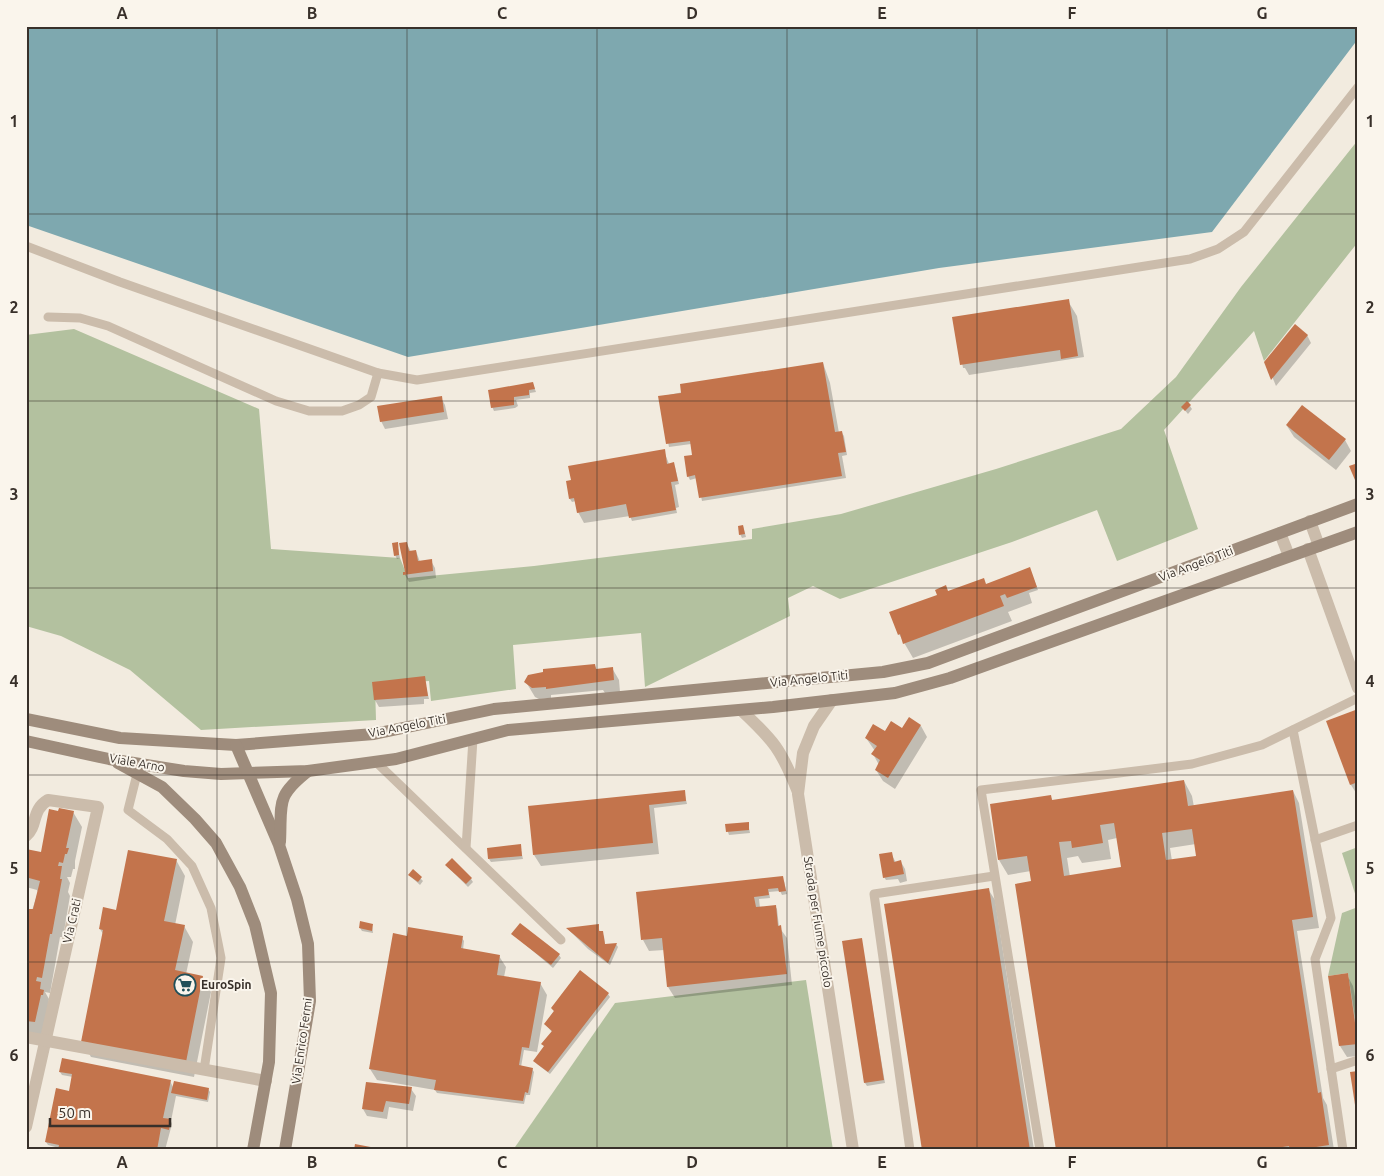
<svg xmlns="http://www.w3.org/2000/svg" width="1384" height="1176" font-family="Ubuntu,sans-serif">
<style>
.green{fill:#b3c19f}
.water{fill:#7ea8af}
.shadow{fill:#0003;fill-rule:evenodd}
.building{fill:#c3744c;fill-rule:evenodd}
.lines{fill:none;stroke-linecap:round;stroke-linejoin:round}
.lane{stroke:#cbbcab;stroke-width:9}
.street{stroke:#cbbcab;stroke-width:12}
.secondary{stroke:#9e8c7c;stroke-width:12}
.grid{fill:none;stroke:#38302a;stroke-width:1;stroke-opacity:0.55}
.labels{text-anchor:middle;stroke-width:4;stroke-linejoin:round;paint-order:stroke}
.street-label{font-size:12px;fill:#38302a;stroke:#faf5ec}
.poi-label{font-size:12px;font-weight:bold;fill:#38302a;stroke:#faf5ec;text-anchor:start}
.neatline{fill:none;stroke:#38302a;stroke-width:2}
.grid-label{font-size:16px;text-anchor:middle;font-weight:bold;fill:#38302a}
</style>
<rect width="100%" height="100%" fill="#f2ebdf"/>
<!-- green -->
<g class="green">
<path d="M1358,140V242L1264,361L1254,331L1164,430L1198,529L1117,561L1097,510L1012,542L840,599L813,586L788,598L790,616L645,687L641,633L513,645L516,689L431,701L429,681L375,685L376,720L201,730L130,670L61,636L26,626V335L74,329L259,409L271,549L400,558L408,578L534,566L752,539V529L841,514L996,469L1121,429L1176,377L1241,287Z"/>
<path d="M1358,847V903L1342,853Z"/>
<path d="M1358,907V1037L1348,973L1328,976L1342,913Z"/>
<path d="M806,980L833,1150H513L615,1003Z"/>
</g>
<!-- water -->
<path class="water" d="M26,26H1358V39L1212,232L939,268L408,357L26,225Z"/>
<!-- shadow -->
<g class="shadow">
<path d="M1068,301L1077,316L1084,357L969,375L965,368H963L954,318Z"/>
<path d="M1307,335L1311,343L1276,386L1266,362Z"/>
<path d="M823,363L830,383L839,433H842L844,436L847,455L842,456L846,478L702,501L697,478L690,480L688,476L693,456L691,444L669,447L659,397Z"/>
<path d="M533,384L536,392L530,393V398L516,400L518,406L515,408L494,411L490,402Z"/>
<path d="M441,398L445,405L448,419L385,429L381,421Z"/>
<path d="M1190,406L1192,409L1188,414L1182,407Z"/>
<path d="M1287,426L1345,440L1351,451L1336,470L1294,437Z"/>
<path d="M664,451L669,464H673L675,467L679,484L675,485L679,507L676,508L677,513L632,521L630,516L584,523L578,512L576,501L572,502L570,499L568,482Z"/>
<path d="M743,526L746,537L742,538L740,534Z"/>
<path d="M397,544L400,558L397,559L395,555Z"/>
<path d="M407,544L411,552L416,551L420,562L431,561L435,568L436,578L409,582L405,575Z"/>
<path d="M1031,572L1038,590L1029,593L1032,603L1008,612L1012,621L913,658L899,634L948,593L986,585Z"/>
<path d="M595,666L597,670L612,668L619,680L620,692L605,693L603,690L551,695V698L539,699L535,697L526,682Z"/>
<path d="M424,678L429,699H424V704L379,707L375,700L373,683Z"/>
<path d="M1358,710V796L1351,785L1328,721Z"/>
<path d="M921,726L927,737L895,789L883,781L876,770L879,765L873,754L875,751L866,738Z"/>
<path d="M1184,781L1192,796L1194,807L1293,791L1299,803L1319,928L1297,931L1323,1098L1327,1105L1334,1150H1057L1031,871L1008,875L999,860L1050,796L1053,801ZM1117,838L1122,868L1070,877L1067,858L1078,856L1082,863L1111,859L1108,840ZM1196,844L1197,857L1172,861L1170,848Z"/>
<path d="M684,791L687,804L654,808L659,854L541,866L534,855L530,807Z"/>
<path d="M73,812L82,827L75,861V869H73L71,877H67L70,883L68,892L70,896L63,937H60L50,993L45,992L49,999L44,1037L26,1036V929L38,892L37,890L26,887V851L42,854Z"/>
<path d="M748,823L750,833L729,835L728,832L727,825Z"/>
<path d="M520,846L523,859L491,862L489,859Z"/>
<path d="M891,853L896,863L901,862L905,869L907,881L900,883L898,879L886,880L884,877Z"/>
<path d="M176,860L185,876L175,925L184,926L193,942L186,974L202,977L211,992L194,1077L91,1057L82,1041L103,934L100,929Z"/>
<path d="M446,865L471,879L473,882L468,887Z"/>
<path d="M413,871L423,881L420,885L409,875Z"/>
<path d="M784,881L787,894L782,895L780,891L769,892L770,898L759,899L760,908L775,906L777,909L779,927L787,938L792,985L675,998L668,987L664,950L649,951L643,940Z"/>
<path d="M988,889L995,900L1034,1150H924Z"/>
<path d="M372,925L373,933L362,931L360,928Z"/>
<path d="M598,925L600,933L604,936L605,945L616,944L618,947L610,965L588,949L568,929Z"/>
<path d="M513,934L559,955L561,958L553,968Z"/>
<path d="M408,937L462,938L464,941L463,950L499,956L506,967L504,977L540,983L547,995L537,1052L524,1050L521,1067L532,1069L534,1072L530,1095H526L524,1104L437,1093L435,1090L377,1080L370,1069Z"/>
<path d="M861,939L885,1083L867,1086L865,1083Z"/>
<path d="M1347,975L1353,986L1358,1013V1056L1347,1057L1340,1046L1329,977Z"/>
<path d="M608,994L610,997L550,1074L537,1064L535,1061L545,1048L543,1044L552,1032L545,1024L554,1011L552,1008Z"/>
<path d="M60,1072L170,1081L173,1087L208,1089L210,1092L208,1102L176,1096L171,1121L172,1124L165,1150H59V1148L48,1145L46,1142L70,1095L73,1077L62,1075Z"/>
<path d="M411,1089L416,1096L413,1111L389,1107L387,1119L367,1116L363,1109Z"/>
</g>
<!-- building -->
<g class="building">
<path d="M1069,299L1078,356L1061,359L1060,350L960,365L952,317Z"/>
<path d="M1295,324L1308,335L1271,380L1264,362Z"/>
<path d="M823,362L835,432L842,431L846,452L838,453L842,476L699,498L695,475L687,477L684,456L692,455L690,441L666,444L658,396L681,393L680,384Z"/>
<path d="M533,382L535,389L529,390V395L514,397V405L491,408L488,390Z"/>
<path d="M442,396L444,412L380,422L377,406Z"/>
<path d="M1187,401L1191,405L1185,411L1181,407Z"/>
<path d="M1302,405L1346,439L1329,460L1286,425Z"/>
<path d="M665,449L667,464L674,462L678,481L671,482L676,510L629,518L626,504L577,513L574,498L569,499L566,481L571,480L568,466Z"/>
<path d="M1358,463V479L1355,480L1349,466Z"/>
<path d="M743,525L745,534L739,535L738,526Z"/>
<path d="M398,542L399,555L394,556L392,543Z"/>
<path d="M407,542L409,551L416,550L418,561L432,559L433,571L403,575V572H405L399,543Z"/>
<path d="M1030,567L1037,587L1007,598L1005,594L1000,596L1004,606L903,644L900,634L898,635L889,612L937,595L935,590L946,585L948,591L984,578L986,584Z"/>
<path d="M595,664L596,669L613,667L614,680L546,689V687L532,688L524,682L528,675L543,672V669Z"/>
<path d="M425,676L428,696L374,700L372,682Z"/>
<path d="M1358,709V782L1350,785L1326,721Z"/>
<path d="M909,717L921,725L888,778L875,770L880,760L871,754L877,746L865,738L873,724L885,731L891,721L902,728Z"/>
<path d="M1184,780L1188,806L1293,790L1313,917L1292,920L1318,1093L1321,1092L1329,1145L1297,1150H1290L1289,1146L1264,1150H1056L1015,884L1031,881L1027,856L998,860L990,804L1051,795L1052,800ZM1114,823L1121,867L1064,876L1059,842L1071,841L1072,848L1103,843L1100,825ZM1192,829L1196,856L1166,860L1162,833Z"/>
<path d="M685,790L686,801L649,805L653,843L533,855L528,806Z"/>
<path d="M59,808L74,811L66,848H69L67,854H65L63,863L59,862L58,866H62L60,879H62L52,934H50L42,978L37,977L36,981L41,982L40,989L44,990L43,995H41L35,1022L26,1021V923L29,909H33L40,881L29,878V875H26V849L41,852L49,809L58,811Z"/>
<path d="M749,822V830L726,832L725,824Z"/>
<path d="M521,844L522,856L488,859L487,848Z"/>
<path d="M128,850L177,859L164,921L185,925L175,970L203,976L186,1062L81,1042L103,930L99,929L103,907L116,910Z"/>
<path d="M892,852L894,862L901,860L904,874L883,878L879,854Z"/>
<path d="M452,858L472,878L466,884L445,865Z"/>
<path d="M413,869L422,877L418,882L408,875Z"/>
<path d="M783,876L786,891L779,892L778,888L768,889L769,895L754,897L756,907L776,905L778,926L781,925L787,974L667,987L662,938L641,940L636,892Z"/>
<path d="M989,888L1030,1150H922L884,904Z"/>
<path d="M360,921L373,924L372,931L359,928Z"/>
<path d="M520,923L560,954L551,965L511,934Z"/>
<path d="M599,924V931H603L605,944L617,943L608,963L566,928Z"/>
<path d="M408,927L463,936L461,948L500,955L497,975L541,982L529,1048L522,1047L519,1065L533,1068L528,1093L525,1092L523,1101L434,1090L436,1080L369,1069L393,933L407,936Z"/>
<path d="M862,938L884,1080L864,1083L842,941Z"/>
<path d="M580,970L609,993L548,1072L533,1061L544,1046L541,1044L552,1031L544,1024L554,1011L551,1008Z"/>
<path d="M1348,973L1358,1044L1339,1046L1328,976Z"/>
<path d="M62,1058L171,1080L163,1118L171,1119L169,1130L161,1128L157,1150H58L59,1145L45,1142L56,1088L69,1091L72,1074L59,1072Z"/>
<path d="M1358,1071V1118H1357L1350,1072Z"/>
<path d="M174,1081L209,1088L207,1100L171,1093Z"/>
<path d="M366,1082L412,1087L409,1104L386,1101L383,1112L362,1109Z"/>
<path d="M355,1144L381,1149V1150H354Z"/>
</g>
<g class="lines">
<!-- lane -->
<g class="lane">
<path d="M26,246L120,282L378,373L417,380L1190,259L1218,249L1244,232L1358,87"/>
<path d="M48,317L80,318L108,326L276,401L309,411H342L359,405L371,397L378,373"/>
<path d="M1293,730L1331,918L1315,959L1343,1150"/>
<path d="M376,762L561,940"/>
<path d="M137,774L128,810L167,839L192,866L211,908L221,958L204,1070"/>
<path d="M1315,840L1358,825"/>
<path d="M466,848L473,739"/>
<path d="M1331,1069L1358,1060"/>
<path d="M910,1150L874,894L994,876"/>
<path d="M1040,1150L981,790L1192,764L1262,745L1358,698"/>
</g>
<!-- street -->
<g class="street">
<path d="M1310,521L1319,546"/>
<path d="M1280,533L1289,556"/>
<path d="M1308,549L1358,688"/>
<path d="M832,700L814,726L803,753L798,794L853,1150"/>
<path d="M741,710C774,741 781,749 798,792"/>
<path d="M26,836C38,826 31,810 48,800L98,807L26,1127"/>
<path d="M26,1037L266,1081"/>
</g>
<!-- secondary -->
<g class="secondary">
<path d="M26,719L120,738L236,745L374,734L494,709L883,672L928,663L1358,504"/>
<path d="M26,741L109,759L184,771L221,774L308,771L396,759L508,730L773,707L895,693L950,678L1358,532"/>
<path d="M236,745L279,845L297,899L308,944L310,1001L285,1150"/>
<path d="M118,763L162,787L195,819L216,843L240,887L255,925L271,993L269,1062L253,1150"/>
<path d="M280,842C282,803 275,797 308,771"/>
</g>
</g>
<!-- grid -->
<path class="grid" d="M217,26V1150M407,26V1150M597,26V1150M787,26V1150M977,26V1150M1167,26V1150M26,214H1358M26,401H1358M26,588H1358M26,775H1358M26,962H1358"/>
<!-- icons -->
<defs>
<g id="supermarket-ring" transform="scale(1.125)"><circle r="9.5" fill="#faf5ec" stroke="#205059" stroke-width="1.5"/><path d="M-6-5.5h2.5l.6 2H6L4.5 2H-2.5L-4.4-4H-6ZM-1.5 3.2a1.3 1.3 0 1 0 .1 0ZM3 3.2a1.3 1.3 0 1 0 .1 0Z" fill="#205059"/></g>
</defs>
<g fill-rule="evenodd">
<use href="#supermarket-ring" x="185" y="985"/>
</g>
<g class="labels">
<!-- street labels -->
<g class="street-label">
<text transform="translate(1196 564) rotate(-21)" y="4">Via Angelo Titi</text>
<text transform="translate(809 679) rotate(-6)" y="4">Via Angelo Titi</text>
<text transform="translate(407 726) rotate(-11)" y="4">Via Angelo Titi</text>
<text transform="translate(137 763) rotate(10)" y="4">Viale Arno</text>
<text transform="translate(72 921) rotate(-77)" y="4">Via Crati</text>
<text transform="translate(818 922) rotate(81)" y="4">Strada per Fiume piccolo</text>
<text transform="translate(302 1041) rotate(-82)" y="4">Via Enrico Fermi</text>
</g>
<!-- poi labels -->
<g class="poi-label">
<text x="201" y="989">EuroSpin</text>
</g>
</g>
<!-- border -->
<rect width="1384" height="1176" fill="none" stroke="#faf5ec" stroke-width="55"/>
<!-- scale -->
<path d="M50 1118v8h120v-8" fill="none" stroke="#38302a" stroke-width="2.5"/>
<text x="58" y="1118" font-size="15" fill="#38302a" stroke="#faf5ec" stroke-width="4" paint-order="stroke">50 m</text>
<rect x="28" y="28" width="1328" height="1120" class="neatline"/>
<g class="grid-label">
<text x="122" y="19">A</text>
<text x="312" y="19">B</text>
<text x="502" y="19">C</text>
<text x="692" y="19">D</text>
<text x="882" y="19">E</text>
<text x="1072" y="19">F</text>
<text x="1262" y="19">G</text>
<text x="14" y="127">1</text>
<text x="1370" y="127">1</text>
<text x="14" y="313">2</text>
<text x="1370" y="313">2</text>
<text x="14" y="500">3</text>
<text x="1370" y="500">3</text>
<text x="14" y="687">4</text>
<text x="1370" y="687">4</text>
<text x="14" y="874">5</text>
<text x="1370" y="874">5</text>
<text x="14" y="1061">6</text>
<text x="1370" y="1061">6</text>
<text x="122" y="1168">A</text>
<text x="312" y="1168">B</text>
<text x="502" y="1168">C</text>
<text x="692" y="1168">D</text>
<text x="882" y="1168">E</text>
<text x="1072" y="1168">F</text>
<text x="1262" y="1168">G</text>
</g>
</svg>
